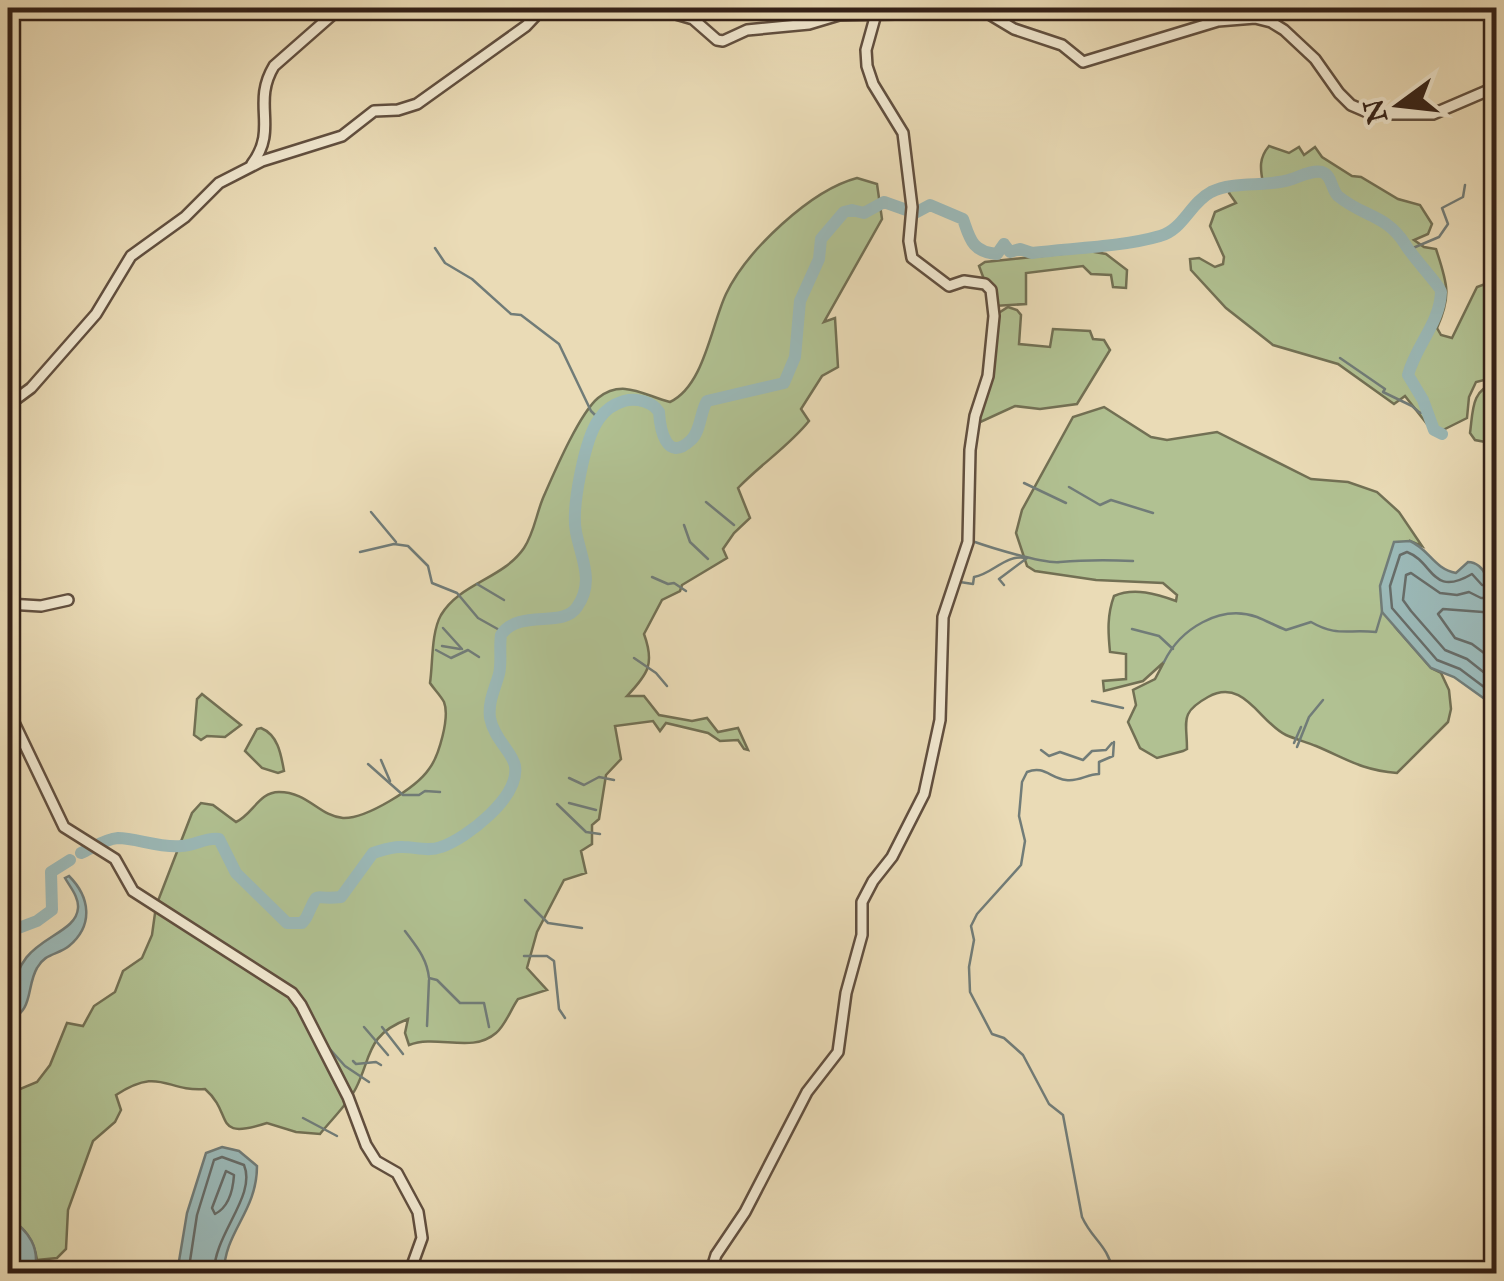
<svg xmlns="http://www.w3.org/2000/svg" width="1504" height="1281" font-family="'IM FELL Great Primer',serif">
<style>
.green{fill:#b1c192;stroke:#727054;stroke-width:2.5}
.water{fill:#9bb9b8;stroke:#717c78;stroke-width:2.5}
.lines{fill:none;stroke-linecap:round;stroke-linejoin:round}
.shore{stroke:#676c68;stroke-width:2.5}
.stream{stroke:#717c78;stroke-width:2.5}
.river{stroke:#9bb9b8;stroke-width:12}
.minor-casing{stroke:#614f3f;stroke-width:14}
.minor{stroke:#f1e8d0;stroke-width:9}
</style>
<rect width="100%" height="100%" fill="#eadbb6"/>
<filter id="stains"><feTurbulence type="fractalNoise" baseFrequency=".002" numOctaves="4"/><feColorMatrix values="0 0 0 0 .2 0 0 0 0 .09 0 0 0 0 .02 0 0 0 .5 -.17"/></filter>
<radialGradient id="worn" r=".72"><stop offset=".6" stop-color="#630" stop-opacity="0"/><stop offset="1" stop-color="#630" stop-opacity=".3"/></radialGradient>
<!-- green -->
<g class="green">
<path d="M1269,146L1289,153L1299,147L1304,155L1315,147L1322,157L1352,176L1361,177L1398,199L1420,205L1432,224L1428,234L1414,240L1424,247L1436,249C1447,283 1452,294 1437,328L1441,335L1452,338L1477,287L1496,280V377L1476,382L1469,397L1467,418L1443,430L1427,424L1405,396L1394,404L1338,364L1273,345L1226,308L1191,270L1190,259L1199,258L1215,267L1223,264L1224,257L1210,226L1215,212L1236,203L1229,193L1230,186L1238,188L1263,183C1260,168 1259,158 1269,146Z"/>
<path d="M857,178L877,184L882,219L824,322L835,318L838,367L822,376L801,409L809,421C789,446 761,464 738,488L750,518L734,533L723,549L727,558L682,585L680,591L662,600L644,634C655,664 648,674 627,696H644L659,715L692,721L707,718L718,732L738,728L748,750L744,749L738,740L720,741L708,733L666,723L660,731L653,721L615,726L621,759L606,775L599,819L592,825V844L581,851L586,873L564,880L537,932L527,968L547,990L518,999C511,1009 505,1026 496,1033C472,1054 437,1034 409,1045L405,1033L408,1019C366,1035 372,1056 356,1088C348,1104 331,1120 320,1134L296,1132L267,1123C211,1141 235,1115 205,1089C165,1092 161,1066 116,1095L121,1110L115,1122L93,1141L68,1210L66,1249L57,1258L37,1260C34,1240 25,1228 8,1217V1094L37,1082L50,1065L67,1023L83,1026L94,1006L115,992L123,971L142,958L152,935L156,906L192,813L201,803L213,805L236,822C253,814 259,792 279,792C308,792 319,816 343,818C366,819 416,788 429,769C439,756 450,717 444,702C441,696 434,689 430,683C433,663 431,633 441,615C460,583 503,579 524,548C534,533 536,515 543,498C554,473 579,414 598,398C623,378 645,396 670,402C704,386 711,326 726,294C747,250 811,190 857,178Z"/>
<path d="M1089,251L1106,254L1127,270L1126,288L1113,287L1111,275L1091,274L1083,266L1026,273V304L994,306L979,266L985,262Z"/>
<path d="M1008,307L1017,310L1021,315L1019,344L1050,347L1053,329L1090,331L1093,339L1104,340L1110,350L1077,404L1040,409L1015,406L976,424L985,388L994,316Z"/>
<path d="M1496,384V444L1475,440L1470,433C1473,412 1471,388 1496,384Z"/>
<path d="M1104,407L1151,437L1167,440L1217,432L1311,479L1348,482L1377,492L1399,512L1422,546L1410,541L1395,627L1431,668L1441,673L1449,690L1451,709L1448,722L1397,773C1361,770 1347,759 1316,746C1306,742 1295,739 1286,735C1260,723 1244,677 1208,697C1179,713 1187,721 1187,749L1183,751L1157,758L1140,748L1128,722L1136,705L1133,690L1155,679L1164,662L1143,681L1104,691L1103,681L1126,679V654L1110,652C1108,632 1107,615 1114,596C1134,587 1157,594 1176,601L1177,595L1163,583L1096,580L1035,571L1027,566L1016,533L1022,510L1073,417Z"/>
<path d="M202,694L241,725L225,737L207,736L201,740L194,735L197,699Z"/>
<path d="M261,728C278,735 281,754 284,771L278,773L262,768L245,751L257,729Z"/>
</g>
<!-- water -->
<g class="water">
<path d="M1410,541C1429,549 1434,569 1456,573L1468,562C1476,562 1483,568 1486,576H1496V707L1454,677L1431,668L1382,612L1380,586L1394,542Z"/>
<path d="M69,876C90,897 94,925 69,946C58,955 45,953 37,968C26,987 34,1012 8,1020V1000L15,996C12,937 76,939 78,908C79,897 70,887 65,878Z"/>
<path d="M222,1147L239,1151L257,1166C257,1212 224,1232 224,1273H177L187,1213L206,1153Z"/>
<path d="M8,1217C29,1231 41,1248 34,1273H8Z"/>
</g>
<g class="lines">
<!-- shore -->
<g class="shore">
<path d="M1496,586L1482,585L1472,574C1431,598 1434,562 1407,552L1400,555L1390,586L1392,608L1437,660L1460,669L1496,696"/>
<path d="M1496,598H1481L1469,592L1457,595L1440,593L1411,573L1406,575L1403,600L1411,611L1445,650L1467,659L1496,682"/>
<path d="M1496,613L1443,609L1438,614L1455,638L1472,644L1496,662"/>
<path d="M226,1171L234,1175C233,1190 229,1207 215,1214L212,1208Z"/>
<path d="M188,1274L197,1215L214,1160L222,1157L244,1165C257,1196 213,1235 214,1274"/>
</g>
<!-- stream -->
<g class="stream">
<path d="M435,248L445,263L472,279L511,314L521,315L559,344L591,411L595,415L603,414"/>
<path d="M1412,257L1413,248L1439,237L1448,224L1442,208L1463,197L1465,185"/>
<path d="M1340,358L1385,389L1383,392L1412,406L1420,413L1427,411"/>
<path d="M1024,483L1066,503"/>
<path d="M1069,487L1100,505L1111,500L1153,513"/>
<path d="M706,502L734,525"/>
<path d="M371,512L396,542"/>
<path d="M684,525L690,542L708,559"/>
<path d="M972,541C989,547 1043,564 1060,562C1084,560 1108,560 1133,561"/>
<path d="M360,552L394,544L408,546L428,566L432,583L457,593L478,618L503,632"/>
<path d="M652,577L668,584L674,583L686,591"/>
<path d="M960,582L973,584L974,577C993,574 1005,554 1026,558"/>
<path d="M477,584L504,600"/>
<path d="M1004,585L999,579L1027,558"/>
<path d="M443,628L462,649"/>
<path d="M1132,629L1159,636L1173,649"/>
<path d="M442,646L460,649"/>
<path d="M436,650L451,658L468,650L479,657"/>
<path d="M634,658L656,673L667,686"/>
<path d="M1164,662C1180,629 1220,604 1257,617C1267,621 1276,626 1286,630L1311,622C1337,637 1347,629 1376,632L1382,612"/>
<path d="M1092,701L1123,708"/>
<path d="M1114,742L1113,756L1099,762V774C1087,774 1079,782 1066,780C1050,778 1044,765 1027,772L1022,782L1019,816L1025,841L1021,865L977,914L971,926L974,940L969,967L970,992L992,1034L1004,1038L1023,1055L1049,1104L1063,1115L1082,1217C1093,1241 1107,1243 1114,1274"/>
<path d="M1294,743L1301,727"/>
<path d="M1297,747L1309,717L1323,700"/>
<path d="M1041,750L1049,756L1060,752L1083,760L1092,751L1106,750L1112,743"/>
<path d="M381,760L390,781"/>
<path d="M368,764L403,795H419L425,791L440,792"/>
<path d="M569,778L584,785L599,777L614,780"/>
<path d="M8,800L13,828"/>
<path d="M569,803L596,810"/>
<path d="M557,804L586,832L600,834"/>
<path d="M525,900L548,923L582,928"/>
<path d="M405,931C416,946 427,958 429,978L437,980L460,1003H484L489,1027"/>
<path d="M524,956H547L554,961L559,1009L565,1018"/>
<path d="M427,1026L429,980"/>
<path d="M364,1027L388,1055"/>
<path d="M382,1027L403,1054"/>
<path d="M328,1047L345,1066L369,1082"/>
<path d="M353,1061L356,1064L376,1062L381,1065"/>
<path d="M303,1118L337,1136"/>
</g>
<!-- river -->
<g class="river">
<path d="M81,853C92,848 105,839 118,838C136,838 159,848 181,846C195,846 205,837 219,839L236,873L287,923H302L306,918C321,887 310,901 341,897L373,853C383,850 392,846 403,847C416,847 428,852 441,847C467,838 520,797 515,766C513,753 494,739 490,718C488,701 495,689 499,674C502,662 499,648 501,635C519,608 563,629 577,607C595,582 581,558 576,532C571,508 585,438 599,419C605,410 614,404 624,401C636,398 652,401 659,412C660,428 666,464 691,440C701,431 700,412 707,401L784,383L795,357L800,301L819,259L821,239L844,212L852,210L864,213L884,202L915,213L930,205L963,219C970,239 972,252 997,254L1004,244L1010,252L1020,249L1032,253C1072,248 1122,247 1160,236C1183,230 1190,203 1211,192C1236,180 1266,188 1292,179C1301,176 1312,170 1322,172C1332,175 1331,189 1338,196C1363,217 1386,214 1405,244C1410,254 1441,287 1441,292C1440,323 1416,345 1408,375L1423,400L1434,430L1442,434"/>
<path d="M8,932L37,921L52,910L51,872L70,860"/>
</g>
<!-- minor casing -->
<g class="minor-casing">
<g id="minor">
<path d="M655,8L693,19L717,40L723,41L747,30L809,24L839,15L895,14L918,8"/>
<path d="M979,8L1014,29L1062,45L1083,62L1218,21L1255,18L1271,22L1284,30L1315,59L1339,93L1351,105L1372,114H1433L1496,87"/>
<path d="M252,164C279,128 251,104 274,66L340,8"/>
<path d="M8,405L31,388L96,314L131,256L185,217L219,183L262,161L342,136L374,111L398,110L417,104L526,26L543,8"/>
<path d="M8,604L41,606L68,600"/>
<path d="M8,710L64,827L115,859L133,891L292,993L301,1005L348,1097L366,1145L376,1161L397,1173L418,1212L422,1238L409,1274"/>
<path d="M710,1274L716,1255L745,1212L807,1092L838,1052L846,993L862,935V902L873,881L892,857L924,794L940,720L943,617L968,542L970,450L975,416L988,376L994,316L991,290L985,284L964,281L949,286L912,258L909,241L912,207L903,133L873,84L867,66L866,50L876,14"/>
</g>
</g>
<!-- minor -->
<use href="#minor" class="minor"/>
</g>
<!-- margin -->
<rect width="1504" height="1281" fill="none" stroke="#eadbb6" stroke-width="40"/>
<rect x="10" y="10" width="1484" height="1261" fill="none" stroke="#332017" stroke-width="5"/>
<rect x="20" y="20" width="1464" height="1241" fill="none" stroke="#332017" stroke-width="2.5"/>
<!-- north arrow -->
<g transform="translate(1399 105) rotate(255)" stroke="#f1e8d0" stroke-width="8" paint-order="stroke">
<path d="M0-8L18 38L0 25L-18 38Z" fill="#332017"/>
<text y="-15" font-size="28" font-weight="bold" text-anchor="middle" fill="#332017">N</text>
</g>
<rect width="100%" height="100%" filter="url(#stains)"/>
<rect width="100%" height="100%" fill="url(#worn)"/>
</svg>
